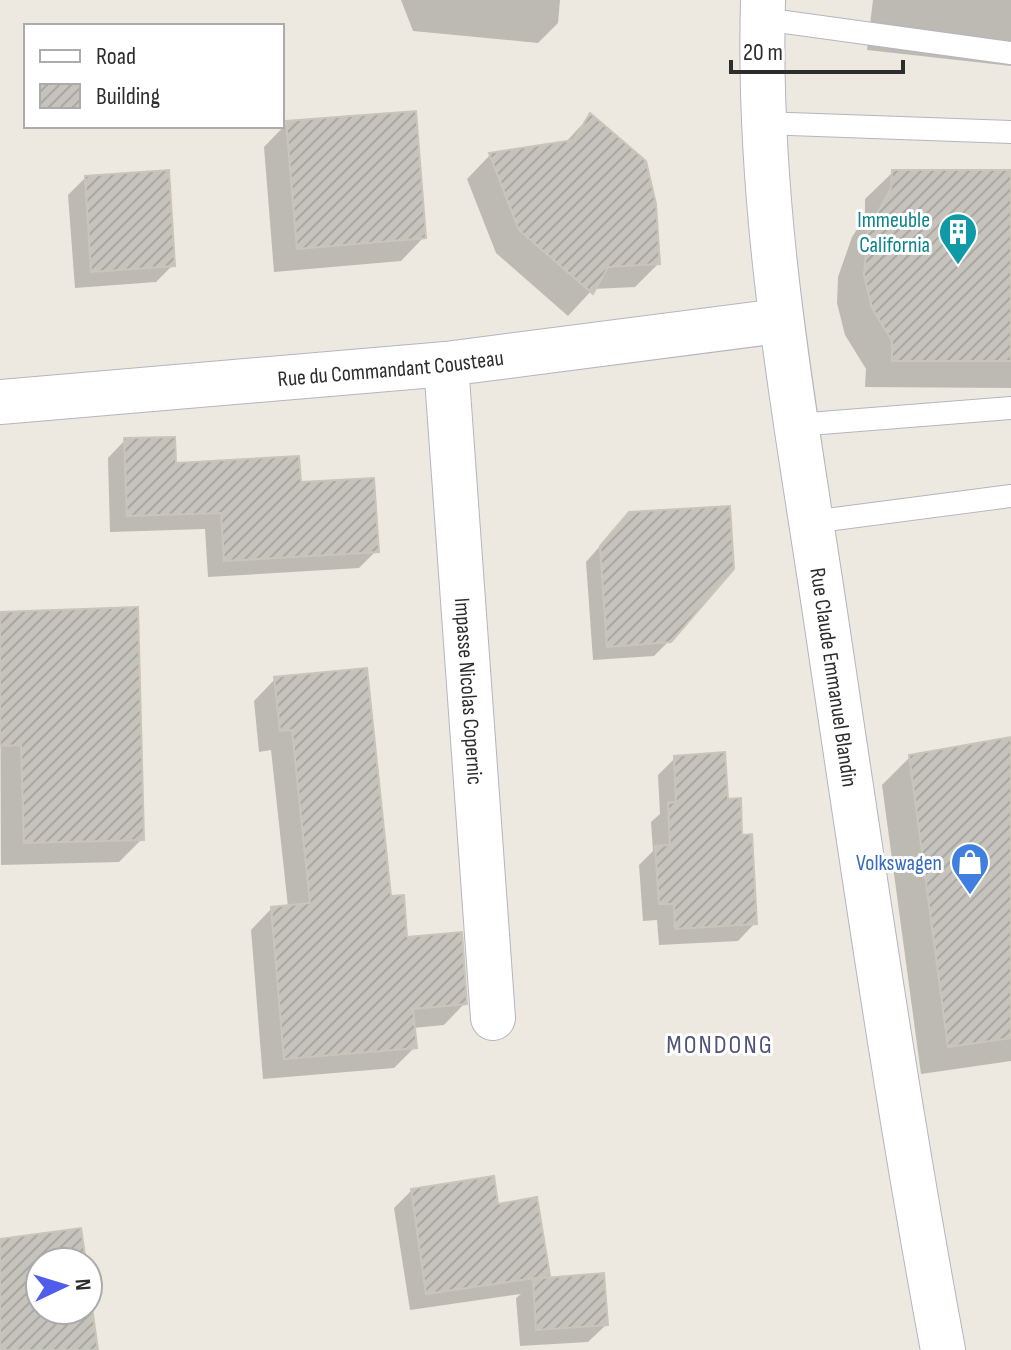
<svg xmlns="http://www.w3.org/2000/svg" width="1011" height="1350" font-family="'Sofia Sans Condensed',sans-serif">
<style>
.shadow{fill:#0003}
.building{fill:url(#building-hatch);stroke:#c9c5ba;stroke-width:2}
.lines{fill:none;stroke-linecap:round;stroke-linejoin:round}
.lane-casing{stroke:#b4b5bf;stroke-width:24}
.street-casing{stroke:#b4b5bf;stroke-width:46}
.lane{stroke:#fff;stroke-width:22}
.street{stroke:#fff;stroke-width:44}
.labels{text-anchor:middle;stroke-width:6;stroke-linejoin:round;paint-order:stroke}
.culture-label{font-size:22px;fill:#0d838f;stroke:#fff;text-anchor:end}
.street-label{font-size:22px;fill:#2d2d2d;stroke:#fff}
.shop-label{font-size:22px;fill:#366cbe;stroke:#fff;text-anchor:end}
.quarter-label{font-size:26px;letter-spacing:2px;fill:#51547a;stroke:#fff}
</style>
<defs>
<pattern id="building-hatch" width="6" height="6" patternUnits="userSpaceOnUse" patternTransform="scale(2)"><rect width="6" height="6" fill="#c6c3bc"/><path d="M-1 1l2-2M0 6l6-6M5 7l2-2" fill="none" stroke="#aaa8a2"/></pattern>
</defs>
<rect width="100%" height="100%" fill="#ede9e1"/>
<!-- shadow -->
<g class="shadow">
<path d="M401,0H560L558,23L538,43L413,31Z"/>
<path d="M873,0H1011V66L867,50Z"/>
<path d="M590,116L658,264L635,287L593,289L568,316L496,253L467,179L490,155L564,144Z"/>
<path d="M287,123L424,237L401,261L274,272L264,147Z"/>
<path d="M893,172H1011V388L865,387L866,369L845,335L837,303L838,277L852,237L865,217V199Z"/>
<path d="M85,178L173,265L156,282L75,288L68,195Z"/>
<path d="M125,440L174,465L299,485L376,551L359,568L208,577L205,529L110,532L108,458Z"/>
<path d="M615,529L669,641L654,656L593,660L586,562Z"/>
<path d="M0,614L142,839L119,862L1,865Z"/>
<path d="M275,679L389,899L406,939L465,1003L444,1025L413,1028L415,1047L394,1068L263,1079L251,930L272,908L288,907L271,750L259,752L254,701Z"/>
<path d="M1011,739V1061L921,1074L882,785L910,757Z"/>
<path d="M675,758L727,801L741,837L755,923L738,941L659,945L657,920L643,921L639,865L653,851L651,822L660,814L658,775Z"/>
<path d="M412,1190L496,1206L547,1275L543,1280L606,1325L588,1342L520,1346L516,1298L521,1294L410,1310L394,1208Z"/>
</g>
<!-- building -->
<g class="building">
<path d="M416,111L426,238L297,249L286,121Z"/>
<path d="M590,113L646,161L656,204L660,264L608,267L593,294L519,230L489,153L574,140Z"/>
<path d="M169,170L175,266L91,272L85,176Z"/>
<path d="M892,170H1011V361H892V341L872,308L864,275L868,230L891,188Z"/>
<path d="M175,437L176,463L299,456L301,482L374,478L379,552L224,561L221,513L127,516L124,438Z"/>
<path d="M730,506L734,569L671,642L607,647L600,546L629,512Z"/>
<path d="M138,607L144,840L24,843L21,745L0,746V612Z"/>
<path d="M367,668L391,896L404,895L407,937L462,932L467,1004L413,1009L417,1048L284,1059L271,907L310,903L292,730L280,731L274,677Z"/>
<path d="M1011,737V1038L948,1047L909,755Z"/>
<path d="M725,752L728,799L741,798L742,835L752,834L757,924L675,929L674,904H659L655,846L670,845L668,803L676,802L674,756Z"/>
<path d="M494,1176L498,1204L537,1197L550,1276L426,1294L411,1189Z"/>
<path d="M81,1228L86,1262H40V1310H88V1279L98,1350H0V1239Z"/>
<path d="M604,1273L608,1325L536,1330L533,1279Z"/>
</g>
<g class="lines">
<!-- lane casing -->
<g class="lane-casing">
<g id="lane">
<path d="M763,19L1011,53"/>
<path d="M762,123L1011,132"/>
<path d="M796,425L1011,408"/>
<path d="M811,522L1011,496"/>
</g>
</g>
<!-- street casing -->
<g class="street-casing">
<g id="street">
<path id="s1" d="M763,0C757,209 793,400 824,606C861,854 897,1103 943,1350"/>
<path id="s2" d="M446,364L493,1018"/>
<path id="s3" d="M0,402L446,364L779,321"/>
</g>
</g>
<!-- lane -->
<use href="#lane" class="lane"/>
<!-- street -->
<use href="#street" class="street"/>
</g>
<!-- icons -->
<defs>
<g id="building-pin" transform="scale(2)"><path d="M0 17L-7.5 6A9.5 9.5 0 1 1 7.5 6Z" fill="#0f9aa8" stroke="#fff"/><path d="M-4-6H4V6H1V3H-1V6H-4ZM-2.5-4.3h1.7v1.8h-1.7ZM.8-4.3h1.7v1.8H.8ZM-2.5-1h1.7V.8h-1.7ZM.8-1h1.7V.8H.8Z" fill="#fff"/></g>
<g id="shop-pin" transform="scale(2)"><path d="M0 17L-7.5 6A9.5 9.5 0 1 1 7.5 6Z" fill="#3f7fe0" stroke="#fff"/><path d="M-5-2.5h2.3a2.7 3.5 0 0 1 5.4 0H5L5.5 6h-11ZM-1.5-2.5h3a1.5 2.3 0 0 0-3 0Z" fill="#fff"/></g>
</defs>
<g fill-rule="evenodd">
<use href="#building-pin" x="958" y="232"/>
<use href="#shop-pin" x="970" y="862"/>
</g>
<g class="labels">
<!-- culture labels -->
<g class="culture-label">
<text x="930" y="227">Immeuble<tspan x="930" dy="25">California</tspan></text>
</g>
<!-- street labels -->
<g class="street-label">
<text dy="8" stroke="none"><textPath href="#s3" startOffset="392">Rue du Commandant Cousteau</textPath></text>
<text dy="8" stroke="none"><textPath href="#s1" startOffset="682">Rue Claude Emmanuel Blandin</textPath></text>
<text dy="8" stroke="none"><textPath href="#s2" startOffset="328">Impasse Nicolas Copernic</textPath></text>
</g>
<!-- shop labels -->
<g class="shop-label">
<text x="942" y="870">Volkswagen</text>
</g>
<!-- quarter labels -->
<g class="quarter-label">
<text x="720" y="1053">MONDONG</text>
</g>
</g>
<!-- legend -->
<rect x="24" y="24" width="260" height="104" fill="#ffffff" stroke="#ababab" stroke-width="2"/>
<rect x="40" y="50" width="40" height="12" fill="#ffffff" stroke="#ababab" stroke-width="2"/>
<text x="96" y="64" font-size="24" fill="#2d2d2d">Road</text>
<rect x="40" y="84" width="40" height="24" fill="url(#building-hatch)" stroke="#ababab" stroke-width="2"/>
<text x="96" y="104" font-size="24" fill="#2d2d2d">Building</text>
<!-- north arrow -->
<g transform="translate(64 1286) rotate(86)"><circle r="38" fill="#ffffff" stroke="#ababab" stroke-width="2"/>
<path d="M0-6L14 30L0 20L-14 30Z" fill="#505deb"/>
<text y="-12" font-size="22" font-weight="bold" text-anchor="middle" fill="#2d2d2d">N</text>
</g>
<!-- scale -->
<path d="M731 60v12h172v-12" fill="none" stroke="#2d2d2d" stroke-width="4"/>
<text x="743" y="60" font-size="24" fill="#2d2d2d" stroke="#ffffff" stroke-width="6" paint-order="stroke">20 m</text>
</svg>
